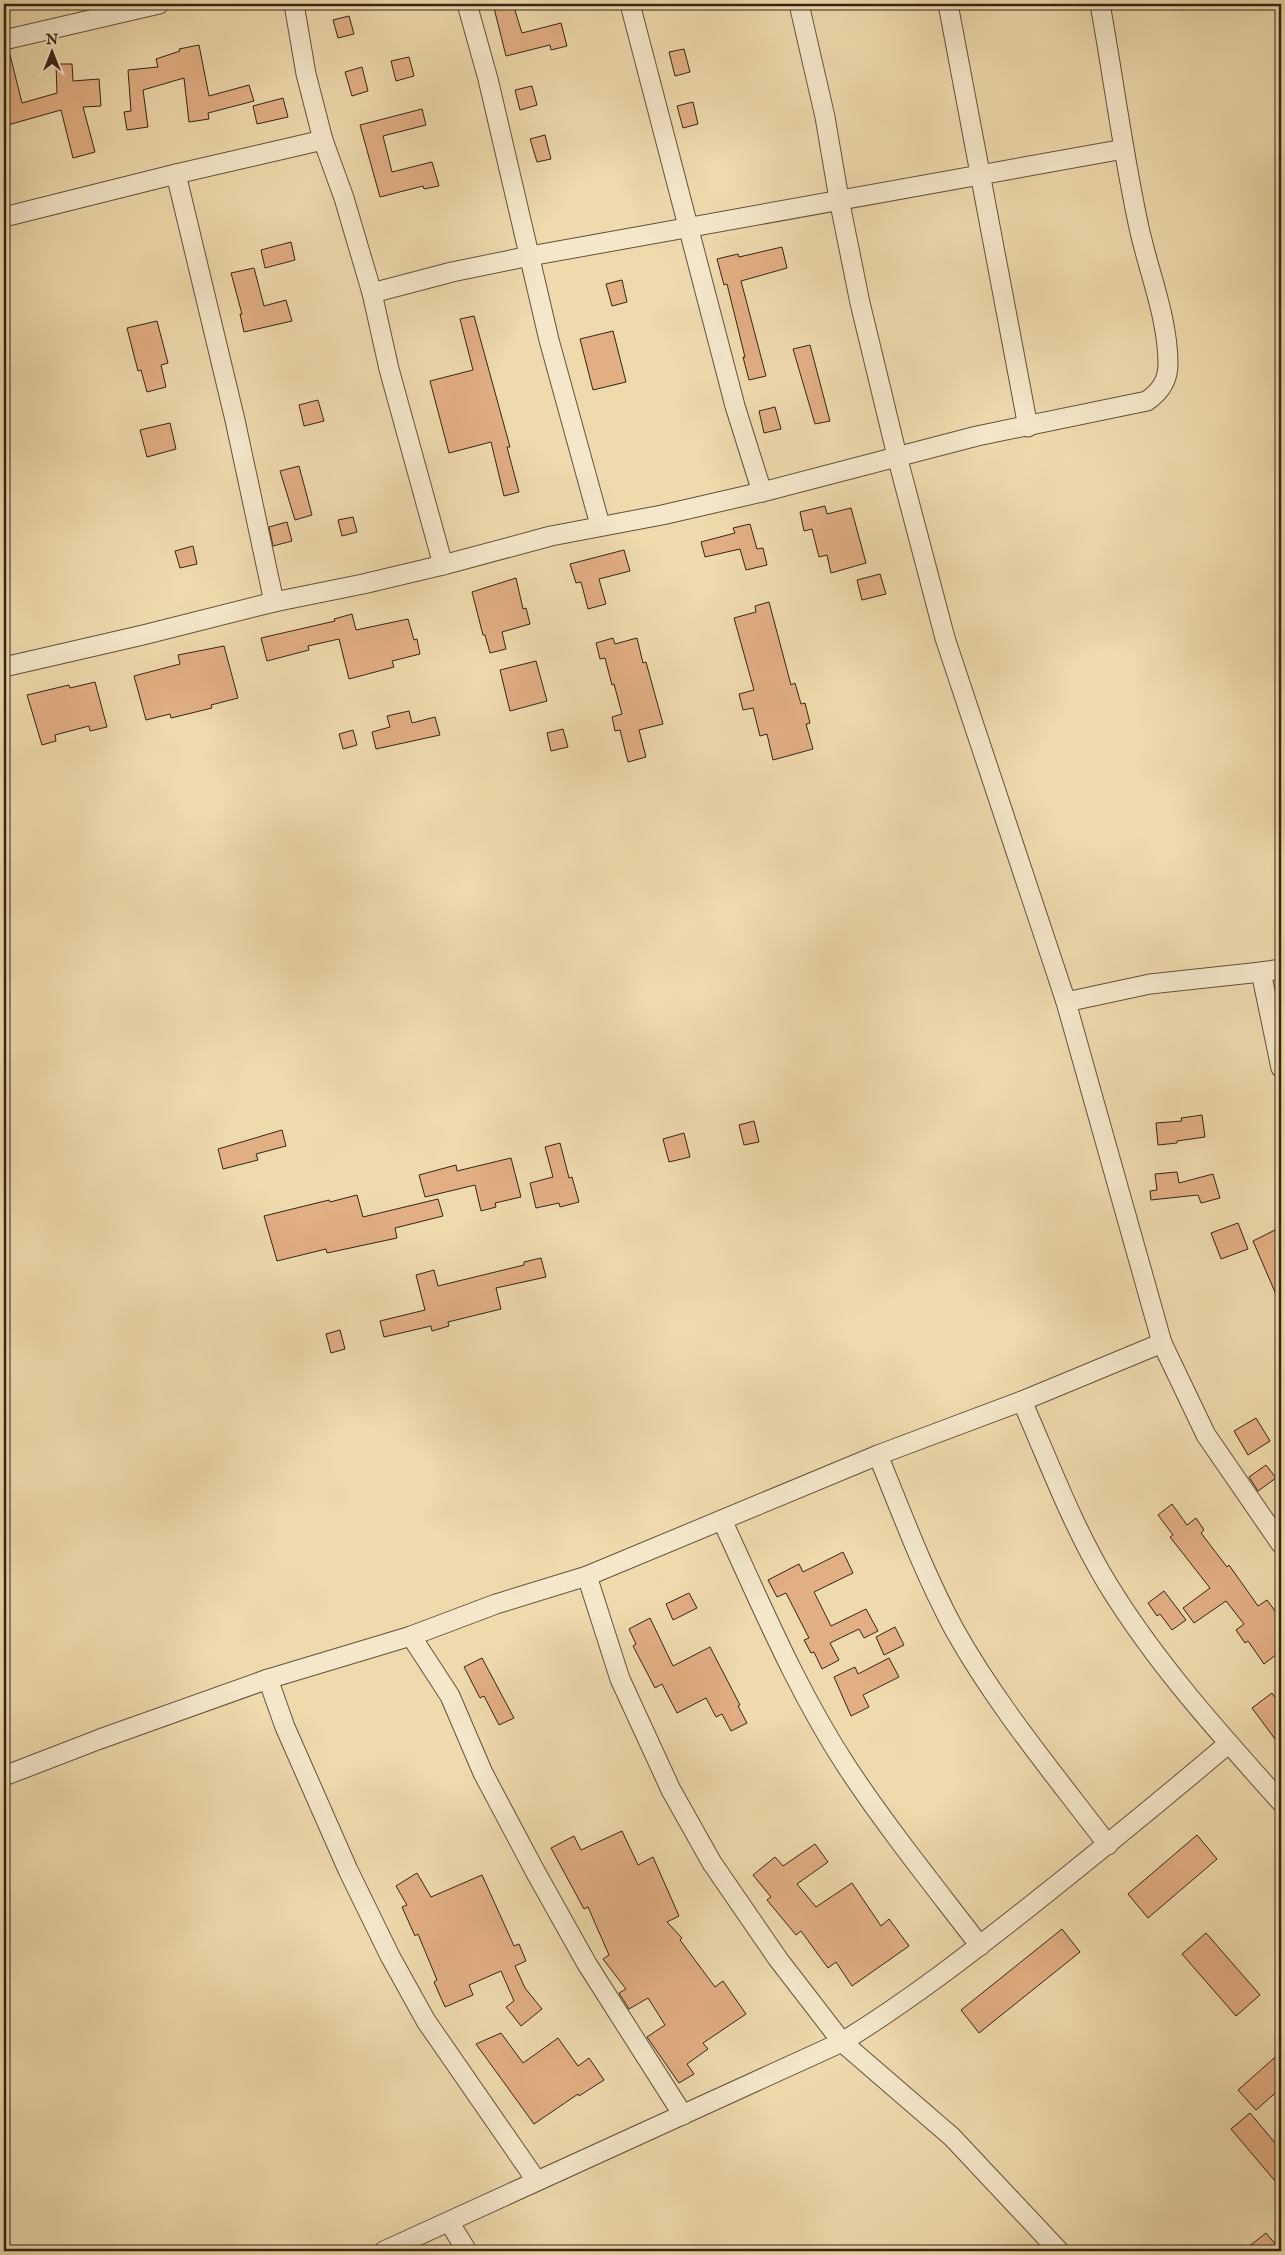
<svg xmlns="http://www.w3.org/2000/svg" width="1285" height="2255" font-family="'IM FELL English',serif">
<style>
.building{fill:#e2ae84;stroke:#362416}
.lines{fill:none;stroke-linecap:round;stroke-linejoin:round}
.street-casing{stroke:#64523c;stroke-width:21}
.street{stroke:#f4e7ca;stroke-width:19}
</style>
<rect width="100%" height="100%" fill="#eedaad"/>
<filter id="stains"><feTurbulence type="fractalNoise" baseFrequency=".004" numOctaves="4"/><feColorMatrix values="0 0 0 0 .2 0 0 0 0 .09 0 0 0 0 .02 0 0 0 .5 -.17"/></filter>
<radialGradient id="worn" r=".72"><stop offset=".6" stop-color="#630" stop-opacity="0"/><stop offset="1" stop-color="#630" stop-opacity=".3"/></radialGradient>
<!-- building -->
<g class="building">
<path d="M493,4H513L522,33L561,23L567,46L551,50L550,45L506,56Z"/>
<path d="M349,16L354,34L338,38L333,20Z"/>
<path d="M199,45L209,96L249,85L254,101L208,113L209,119L189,122L184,78L143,90L148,127L127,130L124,112L131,111L128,70L158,67L156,59L180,51L179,49Z"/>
<path d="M684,49L690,72L675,76L669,52Z"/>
<path d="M9,51L22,103L57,93L56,64H72L73,81L99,79L101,106L83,107L95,152L73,158L61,110L4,126V52Z"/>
<path d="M409,57L414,76L396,81L391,61Z"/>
<path d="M362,67L368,91L352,96L345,72Z"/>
<path d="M532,86L537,105L520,110L515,90Z"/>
<path d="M283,98L288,117L257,124L253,106Z"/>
<path d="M693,102L698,124L683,128L677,106Z"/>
<path d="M422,109L426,125L383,136L392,172L432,162L439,186L424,189L423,186L380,197L360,125Z"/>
<path d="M545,135L551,159L537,162L530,139Z"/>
<path d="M291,242L295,260L265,268L261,250Z"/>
<path d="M782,247L787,268L741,281L766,376L749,380L743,357H745L727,284L724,285L717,259L738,254L739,257Z"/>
<path d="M254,268L264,306L286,300L292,321L244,332L240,314H242L231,273Z"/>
<path d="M622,280L627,302L612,306L606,284Z"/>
<path d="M474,316L510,447H507L519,492L504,496L491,442L449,453L430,381L473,370L460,319Z"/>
<path d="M157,321L168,363L161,365L166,387L147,392L141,370L138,371L127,328Z"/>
<path d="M613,331L626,382L593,390L580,339Z"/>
<path d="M810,345L830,421L815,424L793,349Z"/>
<path d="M318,400L324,421L304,426L299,405Z"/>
<path d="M775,407L781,429L764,433L759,411Z"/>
<path d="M170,423L176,449L147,457L140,430Z"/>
<path d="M299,466L312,515L295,520L280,471Z"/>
<path d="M825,506L827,514L851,508L866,563L831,573L827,555L819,557L812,529L804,531L800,512Z"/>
<path d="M353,517L357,532L342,536L338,520Z"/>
<path d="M287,522L292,541L273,546L269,527Z"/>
<path d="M750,524L757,549L763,548L767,565L746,570L740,549L705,557L701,542L735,533L733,528Z"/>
<path d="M193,546L197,564L180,568L175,551Z"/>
<path d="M624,550L630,571L599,579L606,604L588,609L581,582L576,583L570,564Z"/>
<path d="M880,574L886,594L862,600L857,580Z"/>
<path d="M516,578L523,609L526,608L530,624L502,632L506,649L490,653L485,635H483L472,592Z"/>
<path d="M769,602L791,685L795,683L801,704L805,703L810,723L806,724L813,749L773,760L767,734L760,736L753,708L743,710L739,694L754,690L734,618L756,612L755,606Z"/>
<path d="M352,614L356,630L408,619L414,640L417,639L420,654L392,661L394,667L349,679L339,639L308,646L309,650L267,661L261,638L335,621L334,619Z"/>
<path d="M613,638L615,644L637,638L643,663L646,662L663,724L639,730L646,757L628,762L620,730L615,731L612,717L622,714L614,684L612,685L605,658L600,659L596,643Z"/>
<path d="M224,646L238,698L211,705L212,708L171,718L170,714L146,720L134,676L180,664L178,655Z"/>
<path d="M536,661L547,701L510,711L500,670Z"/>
<path d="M95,682L107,727L90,731L89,726L55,735L56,741L42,745L27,695L69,685L70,688Z"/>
<path d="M409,711L412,723L435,717L440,735L376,749L372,732L390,727L387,716Z"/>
<path d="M563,729L568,747L551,751L547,733Z"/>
<path d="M353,730L357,745L343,749L339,734Z"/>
<path d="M1202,1115L1205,1137L1177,1141V1143L1158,1145L1156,1123L1182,1121L1181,1118Z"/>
<path d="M754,1121L759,1142L744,1145L739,1125Z"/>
<path d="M282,1130L286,1146L256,1154L258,1160L223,1169L218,1149Z"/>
<path d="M684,1133L690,1157L669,1162L663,1139Z"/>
<path d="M560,1143L569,1178L572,1177L579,1202L560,1207L559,1203L536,1208L530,1183L553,1177L545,1147Z"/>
<path d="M511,1158L521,1197L495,1203L496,1207L481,1211L475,1185L425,1197L419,1175L456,1165L457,1171Z"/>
<path d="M1177,1172L1179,1183L1213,1174L1220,1198L1201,1203L1198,1195L1151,1200L1150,1191L1157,1190L1155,1174Z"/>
<path d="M357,1195L363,1217L438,1199L443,1216L395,1228L397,1238L327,1253L326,1249L277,1261L264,1216L329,1200L330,1202Z"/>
<path d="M1238,1223L1248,1249L1221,1259L1211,1233Z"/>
<path d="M1281,1227V1306L1253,1241Z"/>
<path d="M541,1258L546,1277L496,1288L501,1309L448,1322L449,1326L432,1331L431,1326L384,1337L380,1321L425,1310L416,1275L434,1270L438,1286L524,1265V1262Z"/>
<path d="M340,1330L345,1349L331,1353L326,1334Z"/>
<path d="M1256,1418L1270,1441L1248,1455L1234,1431Z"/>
<path d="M1266,1465L1276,1478L1258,1491L1249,1477Z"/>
<path d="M1172,1504L1187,1525L1196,1518L1204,1530L1201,1533L1227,1567L1229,1565L1258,1606L1267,1600L1281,1619V1651L1264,1664L1248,1641L1245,1643L1236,1630L1244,1624L1226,1601L1194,1623L1183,1608L1210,1588L1170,1537L1173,1535L1158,1515Z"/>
<path d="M843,1552L853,1573L814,1592L831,1626L866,1609L878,1631L864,1638L859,1629L830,1643L839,1660L822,1669L814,1652L811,1653L804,1640L809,1638L786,1593L777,1597L768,1580L799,1564L803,1572Z"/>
<path d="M1164,1591L1186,1620L1172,1630L1160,1614L1157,1616L1148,1603Z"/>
<path d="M689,1593L697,1608L673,1620L666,1604Z"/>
<path d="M650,1618L673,1666L710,1647L740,1705L738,1706L747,1723L731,1731L722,1714L716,1717L706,1698L677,1713L662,1684L655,1688L633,1646L636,1644L629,1629Z"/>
<path d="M895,1627L904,1645L884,1655L876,1637Z"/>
<path d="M482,1658L514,1718L499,1725L484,1696L480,1698L464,1667Z"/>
<path d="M889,1658L899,1677L863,1695L869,1707L851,1716L834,1677L855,1667L858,1674Z"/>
<path d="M1272,1693L1281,1706V1747L1252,1708Z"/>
<path d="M622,1831L638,1865L653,1857L679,1916L667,1922L682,1938L680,1940L715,1987L723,1981L746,2014L703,2043L708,2049L687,2064L694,2074L679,2083L647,2037L665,2025L648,1998L629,2009L619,1993L626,1989L603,1959L609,1955L588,1907L584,1909L551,1848L574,1836L581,1850Z"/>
<path d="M1197,1835L1217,1859L1148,1918L1128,1894Z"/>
<path d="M815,1844L828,1862L797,1884L816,1907L852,1883L881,1926L889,1919L909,1946L852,1986L836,1962L828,1968L801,1931L796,1935L767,1900L771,1897L753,1875L775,1857L783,1866Z"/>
<path d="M417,1873L431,1897L482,1875L514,1946L519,1944L526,1961L515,1966L525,1988L542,2009L521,2026L506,2007L514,2001L501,1971L469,1985L473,1995L445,2007L434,1982L437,1980L418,1934L415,1936L402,1907L407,1905L396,1886Z"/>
<path d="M1062,1929L1080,1952L979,2033L961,2010Z"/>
<path d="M1206,1933L1260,1995L1236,2016L1182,1954Z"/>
<path d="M501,2033L523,2063L558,2038L578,2066L589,2058L604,2080L579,2096L578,2094L534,2124L476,2044Z"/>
<path d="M1281,2052V2088L1256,2110L1238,2090Z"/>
<path d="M1250,2113L1281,2150V2188L1231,2129Z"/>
<path d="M1266,2233L1281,2251H1243Z"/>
</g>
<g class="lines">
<!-- street casing -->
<g class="street-casing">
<g id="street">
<path d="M294,4L306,74L323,140L344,198L372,293L389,369L443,565"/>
<path d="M467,4L488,79L549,340L600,525"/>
<path d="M630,4L735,406L762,492"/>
<path d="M799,4L825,117L839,199L860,303L897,456L945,638L1066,1002"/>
<path d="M948,4L1028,427"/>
<path d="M4,40L159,4"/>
<path d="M4,217L176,174"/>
<path d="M372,293L452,272L530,256L1124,149"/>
<path d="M274,602L235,420L176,174L323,140"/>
<path d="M4,667L143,635L274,602L363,584L443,565L551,536L662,515L762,492L977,436L1147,401C1160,392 1168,381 1168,364C1168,315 1146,266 1137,218C1122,147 1113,75 1100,4"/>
<path d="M1281,969L1261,972L1281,1068"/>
<path d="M1261,972L1150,984L1066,1002L1162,1343L1206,1435L1281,1544"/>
<path d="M1022,1401C1049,1462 1072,1525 1107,1583C1155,1662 1219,1733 1281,1802"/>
<path d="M878,1455C902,1514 924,1573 954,1629C997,1706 1055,1775 1108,1845"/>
<path d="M722,1520C761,1604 796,1689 847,1767C888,1829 935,1887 980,1946"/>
<path d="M587,1576L620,1679L671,1790L712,1863L778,1959L842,2042L952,2137L1059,2251"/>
<path d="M411,1636L450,1696L483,1773L536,1873L587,1964L683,2115"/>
<path d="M268,1679L285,1727L348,1870L390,1956L426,2021L536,2180"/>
<path d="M4,1776L100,1739L268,1679L411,1636L496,1604L587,1576L878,1455L1022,1401L1162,1343"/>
<path d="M449,2222L467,2251"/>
<path d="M384,2251L842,2042C909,2001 968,1955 1029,1907C1097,1853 1163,1799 1228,1744"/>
</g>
</g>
<!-- street -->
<use href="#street" class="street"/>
</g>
<!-- margin -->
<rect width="1285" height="2255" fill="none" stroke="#eedaad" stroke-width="20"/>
<rect x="5" y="5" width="1275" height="2245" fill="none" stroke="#362416" stroke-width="2.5"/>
<rect x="10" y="10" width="1265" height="2235" fill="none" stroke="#362416"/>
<!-- north arrow -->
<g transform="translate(52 52)" stroke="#f4e7ca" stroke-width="4" paint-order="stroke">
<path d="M0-4L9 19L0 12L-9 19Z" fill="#362416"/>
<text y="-8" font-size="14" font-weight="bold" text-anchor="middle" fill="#362416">N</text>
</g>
<rect width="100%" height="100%" filter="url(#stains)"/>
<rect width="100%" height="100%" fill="url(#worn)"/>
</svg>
